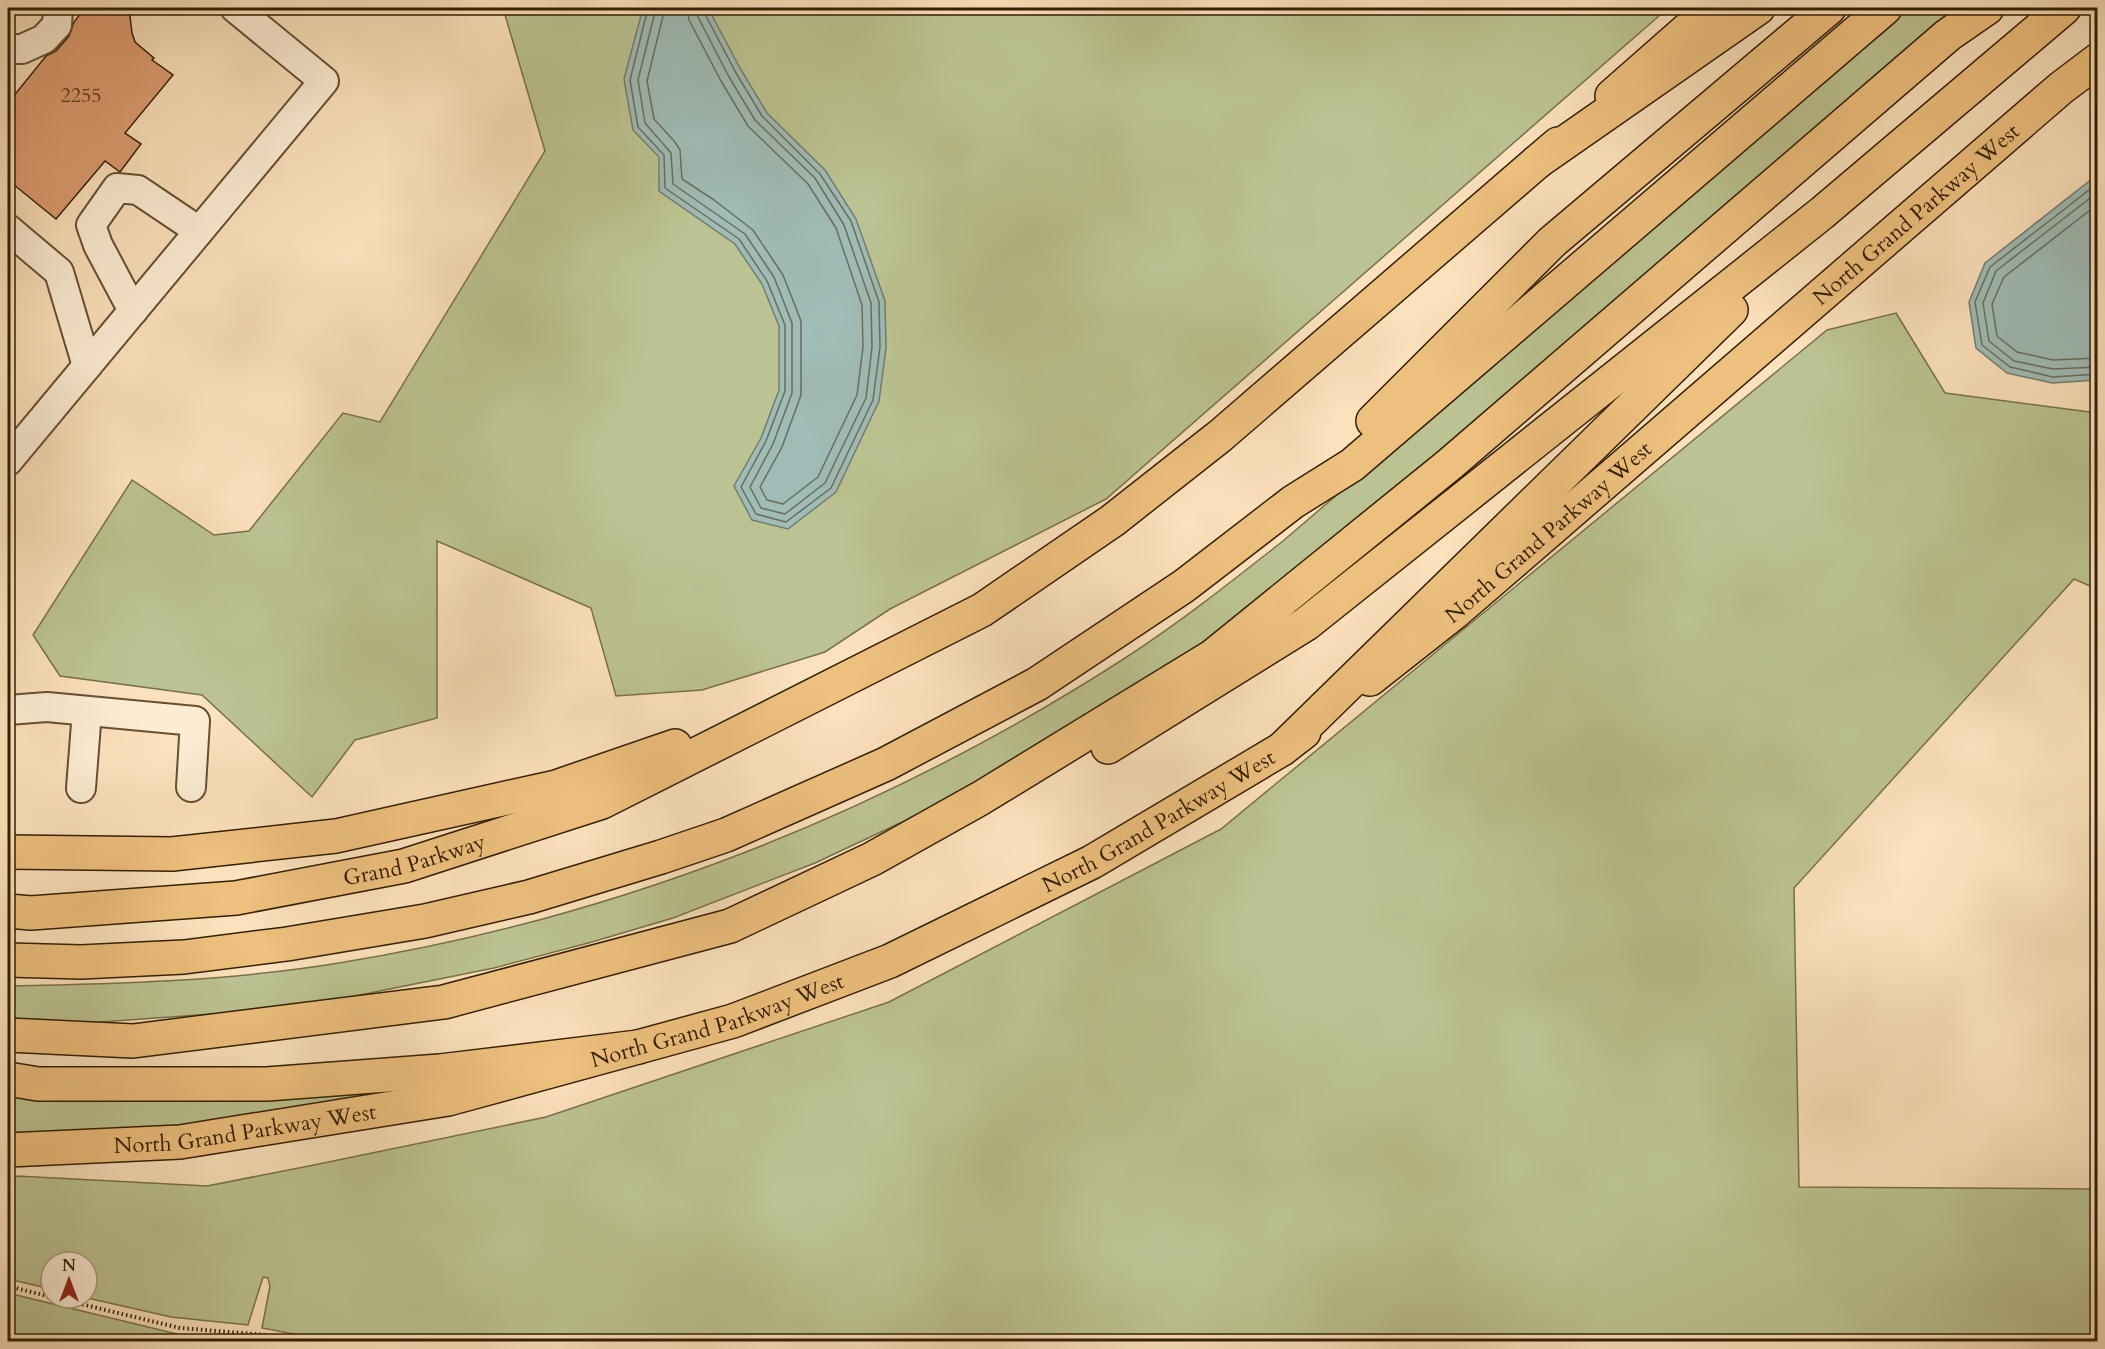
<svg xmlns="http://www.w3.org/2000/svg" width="2105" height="1349" font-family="Cardo,serif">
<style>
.green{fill:#bcc392;stroke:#78714a;stroke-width:1.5}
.water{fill:#9fbcb6;stroke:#747d6e;stroke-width:1.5}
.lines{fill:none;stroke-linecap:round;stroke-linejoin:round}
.shore{stroke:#696e5c;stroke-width:1.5}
.building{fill:#dd9d71;stroke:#331f03;stroke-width:1.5}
.minor-casing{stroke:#655031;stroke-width:32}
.major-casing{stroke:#331f03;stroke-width:36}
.highway-casing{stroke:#331f03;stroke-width:36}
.path{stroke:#331f03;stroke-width:4;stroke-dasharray:1.5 3;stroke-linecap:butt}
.minor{stroke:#fcecd3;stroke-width:28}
.major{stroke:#eec07e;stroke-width:33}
.highway{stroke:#eec07e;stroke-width:33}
.labels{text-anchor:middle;stroke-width:4.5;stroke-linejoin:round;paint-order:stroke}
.number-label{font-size:20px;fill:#5e3e1e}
.street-label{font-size:22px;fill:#331f03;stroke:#fcecd3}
</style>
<rect width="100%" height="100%" fill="#fbe1bc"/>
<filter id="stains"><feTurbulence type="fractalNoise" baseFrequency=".00333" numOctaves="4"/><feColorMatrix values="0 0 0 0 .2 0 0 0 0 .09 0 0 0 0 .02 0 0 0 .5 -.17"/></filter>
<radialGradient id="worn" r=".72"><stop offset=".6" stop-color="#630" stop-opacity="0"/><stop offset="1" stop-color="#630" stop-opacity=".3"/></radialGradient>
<!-- green -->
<g class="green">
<path d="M503,8H1668L1106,499L890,609L825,652L702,690L616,696L591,608L437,541V718L355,740L312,797L202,695L60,676L33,635L132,480L214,535L249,531L343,413L380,422L545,151Z"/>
<path d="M1905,8H1958L1317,559L1195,652L949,800L815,863L673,918L592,942L494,968L335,1000L240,1012L86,1023L8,1024V986C118,984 229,981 339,963C618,918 884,813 1122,660C1178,624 1231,582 1283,541Z"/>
<path d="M1896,313L1945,393L2097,413V589L2074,579L1794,888L1799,1187L2097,1189V1341L335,1342L262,1328L270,1286L268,1278L263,1277L248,1325L171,1317L87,1298V1262H51V1289L8,1279V1186L17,1176L207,1186L314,1165L546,1117L889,1002L1221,829L1827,330Z"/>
<path d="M399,1091L184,1128L8,1137V1094Z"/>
<path d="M8,1293L181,1335L268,1341H8Z"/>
</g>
<!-- water -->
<g class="water">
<path d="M643,8H708L741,70L767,113L825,170L856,219L885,301L886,348L879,401L836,492L788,529L752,520L734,486L761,438L779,390V326L762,284L735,244L659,191V157L633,130L624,79Z"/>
<path d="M2097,175V380L2052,383L2007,373L1976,348L1969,302L1985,263Z"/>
</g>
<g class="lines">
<!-- shore -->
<g class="shore">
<path d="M648,8L630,80L638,127L664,155L665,188L739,239L767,281L785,325V391L766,441L741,487L756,514L786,522L831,488L873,400L880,347L879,302L851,221L820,174L762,116L736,73L704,12L703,8"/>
<path d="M656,8L638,80L645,123L671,153L673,184L745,234L774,277L792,323V393L773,444L750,487L761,508L785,514L825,483L866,398L872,347L871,303L844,225L815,178L755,120L729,77L697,15L696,8"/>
<path d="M665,8L647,81L654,119L675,142L680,150L682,179L714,200L753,230L783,275L801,321V395L782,447L760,487L767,500L783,504L818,477L857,395L863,347L862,305L836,228L808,184L748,126L721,81L689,20L687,8"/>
<path d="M2098,183L1990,267L1975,302L1982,345L2010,367L2053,377L2098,374"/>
<path d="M2098,192L1996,271L1983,303L1989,341L2014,361L2053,369L2098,367"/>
<path d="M2098,204L2004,277L1992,304L1997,336L2017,352L2053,360L2098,358"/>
</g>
</g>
<!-- building -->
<path class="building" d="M85,8H129L132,33L135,42L154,58L152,60L173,75L125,133L141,144L120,172L105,161L56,219L8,180V103L46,56L56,51L69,36L74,22Z"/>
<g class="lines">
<!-- minor casing -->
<g class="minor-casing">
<g id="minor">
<path d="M8,49H22L44,39L57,25L58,8"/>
<path d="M8,229L59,272L87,366"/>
<path d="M133,311L98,245L91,225L117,188L138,190L199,231"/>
<path d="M8,461L324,81L235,8"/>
<path d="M8,710L47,707L195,721L191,787"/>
<path d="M81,788L87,711"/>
</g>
</g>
<!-- major casing -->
<g class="major-casing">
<g id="major">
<path d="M1612,96L1712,8"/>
<path id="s1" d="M1370,679L1455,612L2061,88L2098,60"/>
<path d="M8,852L172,854L336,836L556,787L675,746"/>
<path id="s2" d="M8,911L31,913L236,898L404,866L602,802L982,610L1112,521L1220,436L1558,144"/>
<path id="s3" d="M8,1150L180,1142L448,1099L733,1021L890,961L1092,862L1282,749L1304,732"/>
</g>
</g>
<!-- highway casing -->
<g class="highway-casing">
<g id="highway">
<path d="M1537,162L1758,8"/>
<path d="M1373,421L1552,242L1829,8"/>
<path d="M1108,747L1306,624L1822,213L2064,8"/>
<path d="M1282,749L1731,310"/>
<path d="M8,960L81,962L184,957L287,944L425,921L529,897L661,857L726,835L886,764L1037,684L1184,586L1293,502L1352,465L1885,8"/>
<path d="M8,1035L133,1041L444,1002L730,926L872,859L981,798L1213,656L1450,464L1948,35L1987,8"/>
<path d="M8,1079L38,1084H267L440,1071L638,1047"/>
</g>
</g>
<!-- path -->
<g class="path">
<path d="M8,1286L51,1297"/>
<path d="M56,1298L180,1328L266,1335L299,1342"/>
</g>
<!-- minor -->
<use href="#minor" class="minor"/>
<!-- major -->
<use href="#major" class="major"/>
<!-- highway -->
<use href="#highway" class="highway"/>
</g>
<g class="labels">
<!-- number labels -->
<g class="number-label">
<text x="81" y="102">2255</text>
</g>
<!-- street labels -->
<g class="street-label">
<text dy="8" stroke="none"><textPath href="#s1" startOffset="717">North Grand Parkway West</textPath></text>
<text dy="8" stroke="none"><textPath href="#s1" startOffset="231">North Grand Parkway West</textPath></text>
<text dy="8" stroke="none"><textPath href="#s3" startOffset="1210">North Grand Parkway West</textPath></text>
<text dy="8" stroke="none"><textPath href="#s2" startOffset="411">Grand Parkway</textPath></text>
<text dy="8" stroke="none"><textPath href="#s3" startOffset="724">North Grand Parkway West</textPath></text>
<text dy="8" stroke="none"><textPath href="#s3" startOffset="238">North Grand Parkway West</textPath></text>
</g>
</g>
<!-- margin -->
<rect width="2105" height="1349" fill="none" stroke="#fbe1bc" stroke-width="30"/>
<rect x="9" y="9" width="2087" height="1331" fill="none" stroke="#331f03" stroke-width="3"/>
<rect x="15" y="15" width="2075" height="1319" fill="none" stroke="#331f03" stroke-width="1.5"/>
<!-- north arrow -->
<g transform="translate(69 1280)"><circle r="28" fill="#fcecd3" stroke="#ac9a80" stroke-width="1.5"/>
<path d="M0-4.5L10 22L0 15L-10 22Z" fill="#8f2418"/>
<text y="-9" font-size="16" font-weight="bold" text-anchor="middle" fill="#331f03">N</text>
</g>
<rect width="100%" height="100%" filter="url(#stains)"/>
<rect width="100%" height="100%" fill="url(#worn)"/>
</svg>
